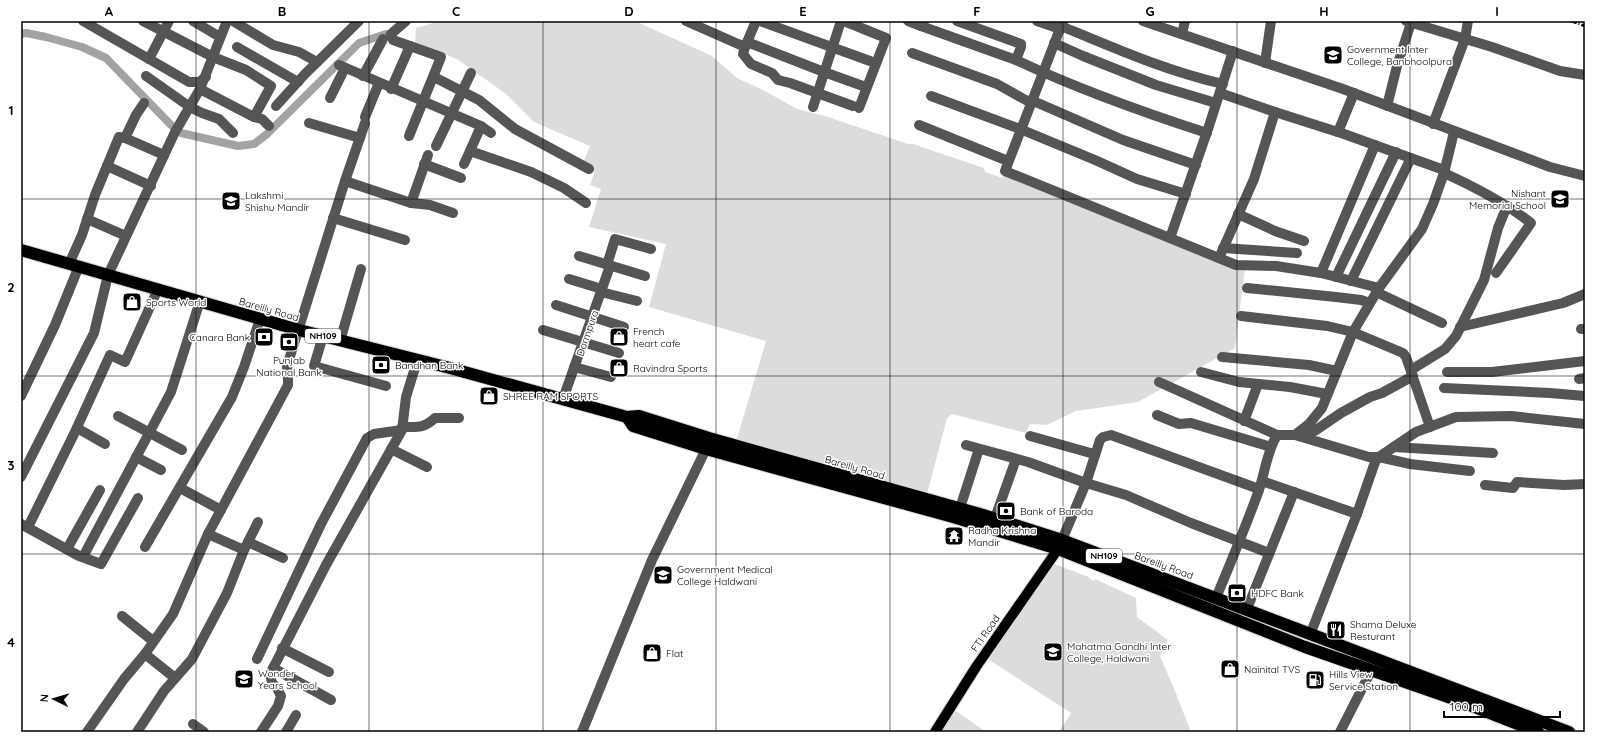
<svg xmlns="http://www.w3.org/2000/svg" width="1606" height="753" font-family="Quicksand,sans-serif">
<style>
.green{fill:#dcdcdc}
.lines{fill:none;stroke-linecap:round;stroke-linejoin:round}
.canal{stroke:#a3a3a3;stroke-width:8}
.major-casing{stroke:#dbdbdb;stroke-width:12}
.highway-casing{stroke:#dbdbdb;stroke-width:14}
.minor{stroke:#555;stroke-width:10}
.major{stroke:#000;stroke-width:10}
.highway{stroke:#000;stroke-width:12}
.rail{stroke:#000;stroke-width:2.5;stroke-dasharray:6 2 1 2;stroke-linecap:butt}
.grid{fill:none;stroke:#000;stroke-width:1;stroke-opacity:0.55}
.labels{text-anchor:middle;stroke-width:3;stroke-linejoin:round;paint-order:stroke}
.shield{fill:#fff;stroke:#4c4c4c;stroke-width:1}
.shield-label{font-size:9px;font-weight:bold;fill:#000}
.poi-label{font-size:10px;fill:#000;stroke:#fff;text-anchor:start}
.street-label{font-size:10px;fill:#000;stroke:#fff}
.neatline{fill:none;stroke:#000;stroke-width:1.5}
.grid-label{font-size:13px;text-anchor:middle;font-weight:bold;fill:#000}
</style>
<rect width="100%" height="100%" fill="#fff"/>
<!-- green -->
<g class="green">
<path d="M440,21H635L712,56L737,78L765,91L797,109L825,116L908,144H913L984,168L985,172L1002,178L1003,175L1245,268L1235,348L1138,402L1076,411L1047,425L1030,424L1026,433L952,414L947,418L927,494L736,442L766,341L649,307L666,244L589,227L601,189L590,185L595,171L583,163L590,146L534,122L506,94L457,59L415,43L416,28Z"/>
<path d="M1054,564L1089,577V578L1094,581L1095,579L1136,598L1137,617L1168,640L1160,656L1175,691L1191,732H1059L1071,713L988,659L1047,570Z"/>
<path d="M953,709L986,732H939Z"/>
</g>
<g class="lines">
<!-- canal -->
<path class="canal" d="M21,34L26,33L46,37L82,47L106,58L171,125L181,133L238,146L254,144L267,134L359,43L386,34"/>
<!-- major casing -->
<g class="major-casing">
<path id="major" d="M935,732L976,667L1058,549"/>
</g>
<!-- highway casing -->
<g class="highway-casing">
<g id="highway">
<path d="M21,250L299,330L450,368L627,417L639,416L709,438L980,514L1062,540L1569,732"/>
<path d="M627,417L633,426L706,449L953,517L1058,549L1305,647L1454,699L1538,732"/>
</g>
</g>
<!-- minor -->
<g class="minor">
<path d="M83,21L189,82H199L206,77"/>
<path d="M143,21L213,57L246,70L271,86L254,117L200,89"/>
<path d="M193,21L220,37"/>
<path d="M233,21L273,45L299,52L317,62"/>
<path d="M406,21L391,34L393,40L441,57L409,136"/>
<path d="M686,21L745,47L743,54L751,64L772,73L778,80L790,83L853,106"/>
<path d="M760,21L870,61"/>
<path d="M844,21L886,38L859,108"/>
<path d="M908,21L921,26L924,21"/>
<path d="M957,21L1021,44V47L1016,60C1078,89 1142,112 1207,133"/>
<path d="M1037,21L1060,29"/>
<path d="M1063,21L1005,171L1236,265L1276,266L1321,273L1379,288"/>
<path d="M1143,21L1343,89L1550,167L1585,176"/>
<path d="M1406,21L1492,47L1560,71L1585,75"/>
<path d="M921,26L1016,60"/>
<path d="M1061,26C1114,48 1166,71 1223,84"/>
<path d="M1182,34L1185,21"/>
<path d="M747,42L824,72L863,86"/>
<path d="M1054,43L1083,56L1156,85L1216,103"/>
<path d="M237,47L298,82"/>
<path d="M745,47L756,21"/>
<path d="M912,53L997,84L1031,103"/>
<path d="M149,59L169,21"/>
<path d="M1265,63L1271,21"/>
<path d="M339,65L481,126L470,151L531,172L564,188L586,203"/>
<path d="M146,76L190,107L202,113L219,119L233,133"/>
<path d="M363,76L383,39"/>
<path d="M434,77L479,100L515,129L589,169"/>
<path d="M391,89L410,46"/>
<path d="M931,96L1020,129L1095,160L1137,179L1186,194"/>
<path d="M330,98L345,68"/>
<path d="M1031,100L1123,140L1196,165"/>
<path d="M276,106L305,74L359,21"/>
<path d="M1387,106L1397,66L1411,23"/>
<path d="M813,107L841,21"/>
<path d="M1275,112L1344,134L1444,170"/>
<path d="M254,117L262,119L269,126"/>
<path d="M365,117L379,83"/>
<path d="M309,123L360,138"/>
<path d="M1433,124L1465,39L1468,21"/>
<path d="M919,125L1008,161"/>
<path d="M481,126L491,133"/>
<path d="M1338,132L1354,93"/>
<path d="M125,138L164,155"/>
<path d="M436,146L471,73"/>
<path d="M424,164L461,178"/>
<path d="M464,164L470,151"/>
<path d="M107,166L151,186"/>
<path d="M1444,173C1475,187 1504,202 1531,223L1496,273"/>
<path d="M345,181L411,203L430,205L453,213"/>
<path d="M411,203L428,155"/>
<path d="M1238,214L1275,231L1304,241"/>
<path d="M333,218L405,240"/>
<path d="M87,219L126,236"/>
<path d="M1170,238L1209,126L1233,51"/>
<path d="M1223,248L1297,253"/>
<path d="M579,256L645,276"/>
<path d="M1219,258L1254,179L1275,112L1220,93"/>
<path d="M69,264L82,235L95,195L119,137L125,138L136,115L144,103"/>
<path d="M607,265L615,239L651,249"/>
<path d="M1321,273L1375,145"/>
<path d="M1336,277L1396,152"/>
<path d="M569,279L602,289"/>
<path d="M1351,281L1411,158"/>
<path d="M1247,288L1336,297L1361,300L1370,303"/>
<path d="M601,292L637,301"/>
<path d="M1376,292L1442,323"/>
<path d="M556,305L624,327"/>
<path d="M1241,316L1327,326L1353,332L1403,353L1406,357L1430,427"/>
<path d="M1460,327L1563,303L1585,294"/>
<path d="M1581,329H1585"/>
<path d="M543,330L619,353"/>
<path d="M323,336L314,366L386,386"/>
<path d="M340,341L361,269"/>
<path d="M1222,357L1309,365L1337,371"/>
<path d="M574,367L611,377"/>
<path d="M1411,370L1445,349L1456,336L1484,280L1498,228L1507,206"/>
<path d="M1201,372L1239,382L1290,387L1327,394"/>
<path d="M1447,372H1492L1585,361"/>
<path d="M1579,379L1585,378"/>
<path d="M1159,382L1277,435"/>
<path d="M1444,388L1550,393L1585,396"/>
<path d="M21,396L55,325L79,266"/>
<path d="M563,399L610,266"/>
<path d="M1157,415L1179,424L1191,423L1271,447"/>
<path d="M118,416L182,450"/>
<path d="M1244,421L1258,384"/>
<path d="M402,427C417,427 423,429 435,418H459"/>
<path d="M77,428L105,444"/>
<path d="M1295,435L1309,424L1322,408L1353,332L1379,288L1422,229L1433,204L1444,173L1454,132"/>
<path d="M1030,436L1094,454"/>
<path d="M1303,437L1316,430L1341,413L1370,397L1382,393L1413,376"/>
<path d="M966,445L1028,462L1086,483L1126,495L1191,523L1269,553"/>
<path d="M1394,447L1493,453"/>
<path d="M391,449L427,467"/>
<path d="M136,457L161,470"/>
<path d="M21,477L94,333L108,275L175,132L200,89L227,21"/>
<path d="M1262,481L1357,514"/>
<path d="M1485,485L1513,488L1517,482L1564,485L1585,484"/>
<path d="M180,488L221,510"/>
<path d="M960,508L979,449"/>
<path d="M995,518L1016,459"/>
<path d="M21,524L79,556L82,557L84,555L171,392L200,301"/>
<path d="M28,527L74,434L110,355L125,362L158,289"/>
<path d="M208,534L244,550"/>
<path d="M1062,540L1086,483L1100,440L1103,437L1111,435L1259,489"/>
<path d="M248,542L283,558"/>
<path d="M145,547L232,397L244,367L260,319"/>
<path d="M67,549L100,490"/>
<path d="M82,557L101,564L138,498"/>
<path d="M1216,598C1231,562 1246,526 1259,490C1265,472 1267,451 1277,435H1295L1369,457H1379L1410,464L1470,471"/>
<path d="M1247,609L1294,492"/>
<path d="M122,616L153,641"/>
<path d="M1310,635L1357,514L1375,462L1379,457L1416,432L1456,417L1511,416L1585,424"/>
<path d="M282,648L329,672"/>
<path d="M145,654L175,678"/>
<path d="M257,659L321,524L367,438L374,434L402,430"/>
<path d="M273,668L331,700"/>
<path d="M193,724L204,732"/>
<path d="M87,732L124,679L145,654L173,614L208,534L288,385V380L287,366L345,181L365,123"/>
<path d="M137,732L164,691L192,659L227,593L244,550L258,522"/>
<path d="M261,732L278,706L281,696L277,688L272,683L270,674L326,565L402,430L406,397L417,361"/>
<path d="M286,732L296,715"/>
<path d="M582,732L652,560L706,449"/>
<path d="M1340,732L1371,671"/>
</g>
<!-- major -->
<use href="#major" class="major"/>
<!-- highway -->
<use href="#highway" class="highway"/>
<!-- rail -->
<path class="rail" d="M1571,21L1585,26"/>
</g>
<!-- grid -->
<path class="grid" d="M196,21V732M369,21V732M543,21V732M716,21V732M890,21V732M1063,21V732M1237,21V732M1410,21V732M21,199H1585M21,376H1585M21,554H1585"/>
<!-- icons -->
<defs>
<g id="school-square" transform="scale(1)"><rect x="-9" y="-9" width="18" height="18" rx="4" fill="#000" stroke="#fff"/><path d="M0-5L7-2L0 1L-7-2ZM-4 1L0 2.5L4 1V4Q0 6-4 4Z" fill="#fff"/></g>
<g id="shop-square" transform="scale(1)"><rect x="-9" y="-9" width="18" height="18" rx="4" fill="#000" stroke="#fff"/><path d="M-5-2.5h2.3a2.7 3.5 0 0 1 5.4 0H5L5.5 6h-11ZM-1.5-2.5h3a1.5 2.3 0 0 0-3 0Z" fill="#fff"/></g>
<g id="bank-square" transform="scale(1)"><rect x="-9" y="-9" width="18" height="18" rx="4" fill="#000" stroke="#fff"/><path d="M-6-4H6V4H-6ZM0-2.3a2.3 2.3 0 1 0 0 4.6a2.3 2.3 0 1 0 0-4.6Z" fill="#fff"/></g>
<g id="temple-square" transform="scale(1)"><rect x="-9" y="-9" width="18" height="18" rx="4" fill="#000" stroke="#fff"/><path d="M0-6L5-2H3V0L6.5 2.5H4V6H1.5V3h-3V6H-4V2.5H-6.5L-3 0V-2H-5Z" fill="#fff"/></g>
<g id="university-square" transform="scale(1)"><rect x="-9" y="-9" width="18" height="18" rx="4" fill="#000" stroke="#fff"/><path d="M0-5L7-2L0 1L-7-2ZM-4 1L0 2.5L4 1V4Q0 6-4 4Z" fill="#fff"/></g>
<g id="restaurant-square" transform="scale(1)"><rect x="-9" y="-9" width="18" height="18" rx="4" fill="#000" stroke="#fff"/><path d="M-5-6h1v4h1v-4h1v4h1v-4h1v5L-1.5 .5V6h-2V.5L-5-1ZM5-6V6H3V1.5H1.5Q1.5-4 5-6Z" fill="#fff"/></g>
<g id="fuel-square" transform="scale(1)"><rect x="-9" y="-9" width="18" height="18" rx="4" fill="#000" stroke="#fff"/><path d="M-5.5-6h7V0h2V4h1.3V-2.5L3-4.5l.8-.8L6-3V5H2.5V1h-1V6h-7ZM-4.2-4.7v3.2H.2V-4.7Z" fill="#fff"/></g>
</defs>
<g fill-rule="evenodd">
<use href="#school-square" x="1333" y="55"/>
<use href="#school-square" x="1560" y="199"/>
<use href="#school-square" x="231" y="201"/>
<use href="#shop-square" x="132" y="302"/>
<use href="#bank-square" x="264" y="337"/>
<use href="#shop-square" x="619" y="337"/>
<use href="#bank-square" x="289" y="342"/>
<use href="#bank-square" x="381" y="365"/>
<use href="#shop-square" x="619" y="368"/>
<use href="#shop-square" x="489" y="396"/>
<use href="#bank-square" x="1006" y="511"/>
<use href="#temple-square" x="954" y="536"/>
<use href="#university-square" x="663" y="575"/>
<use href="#bank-square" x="1237" y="593"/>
<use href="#restaurant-square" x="1336" y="630"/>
<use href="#school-square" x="1053" y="652"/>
<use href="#shop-square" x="652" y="653"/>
<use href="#shop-square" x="1230" y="669"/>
<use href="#school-square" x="244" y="679"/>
<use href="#fuel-square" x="1315" y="680"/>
</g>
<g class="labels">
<!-- shield labels -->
<g class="shield">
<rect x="305" y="329" width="36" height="14" rx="3"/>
<rect x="1086" y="549" width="36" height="14" rx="3"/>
</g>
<g class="shield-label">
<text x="323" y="339">NH109</text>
<text x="1104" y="559">NH109</text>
</g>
<!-- poi labels -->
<g class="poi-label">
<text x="1347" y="53">Government Inter<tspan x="1347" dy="12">College, Banbhoolpura</tspan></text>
<text x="1546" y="197" text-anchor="end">Nishant<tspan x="1546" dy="12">Memorial School</tspan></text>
<text x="245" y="199">Lakshmi<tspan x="245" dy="12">Shishu Mandir</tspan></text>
<text x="146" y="306">Sports World</text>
<text x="633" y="335">French<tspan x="633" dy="12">heart cafe</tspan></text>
<text x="250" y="341" text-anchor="end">Canara Bank</text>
<text x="289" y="364" text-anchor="middle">Punjab<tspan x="289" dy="12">National Bank</tspan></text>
<text x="395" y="369">Bandhan Bank</text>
<text x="633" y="372">Ravindra Sports</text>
<text x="503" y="400">SHREE RAM SPORTS</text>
<text x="1020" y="515">Bank of Baroda</text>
<text x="968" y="534">Radha Krishna<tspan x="968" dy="12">Mandir</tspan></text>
<text x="677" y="573">Government Medical<tspan x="677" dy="12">College Haldwani</tspan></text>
<text x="1251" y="597">HDFC Bank</text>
<text x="1350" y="628">Shama Deluxe<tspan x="1350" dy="12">Resturant</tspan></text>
<text x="1067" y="650">Mahatma Gandhi Inter<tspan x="1067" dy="12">College, Haldwani</tspan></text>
<text x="666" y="657">Flat</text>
<text x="1244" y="673">Nainital TVS</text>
<text x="258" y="677">Wonder<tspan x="258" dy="12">Years School</tspan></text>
<text x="1329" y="678">Hills View<tspan x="1329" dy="12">Service Station</tspan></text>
</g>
<!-- street labels -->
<g class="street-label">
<text transform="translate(269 309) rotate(16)" y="4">Bareilly Road</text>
<text transform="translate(587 333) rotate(-71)" y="4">Darmpura</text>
<text transform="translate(855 467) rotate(16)" y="4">Bareilly Road</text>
<text transform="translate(1164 565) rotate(20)" y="4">Bareilly Road</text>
<text transform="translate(985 633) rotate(-55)" y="4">FTI Road</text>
</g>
</g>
<!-- border -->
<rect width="1606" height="753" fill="none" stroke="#ffffff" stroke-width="44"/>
<!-- north arrow -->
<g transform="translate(54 699) rotate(275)" stroke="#ffffff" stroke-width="3" paint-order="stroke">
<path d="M0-3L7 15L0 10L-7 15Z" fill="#000000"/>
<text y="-6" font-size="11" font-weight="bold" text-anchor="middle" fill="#000000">N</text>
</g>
<!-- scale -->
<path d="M1444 711v6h116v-6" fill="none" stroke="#000000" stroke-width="2"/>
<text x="1450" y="711" font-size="12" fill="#000000" stroke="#ffffff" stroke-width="3" paint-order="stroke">100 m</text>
<rect x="22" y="22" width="1562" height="709" class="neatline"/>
<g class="grid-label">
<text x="109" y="16">A</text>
<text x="282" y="16">B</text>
<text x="456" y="16">C</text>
<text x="629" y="16">D</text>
<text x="803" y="16">E</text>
<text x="977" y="16">F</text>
<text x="1150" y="16">G</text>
<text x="1324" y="16">H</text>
<text x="1497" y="16">I</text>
<text x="11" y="115">1</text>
<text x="11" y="292">2</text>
<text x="11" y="470">3</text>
<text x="11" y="647">4</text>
</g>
</svg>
